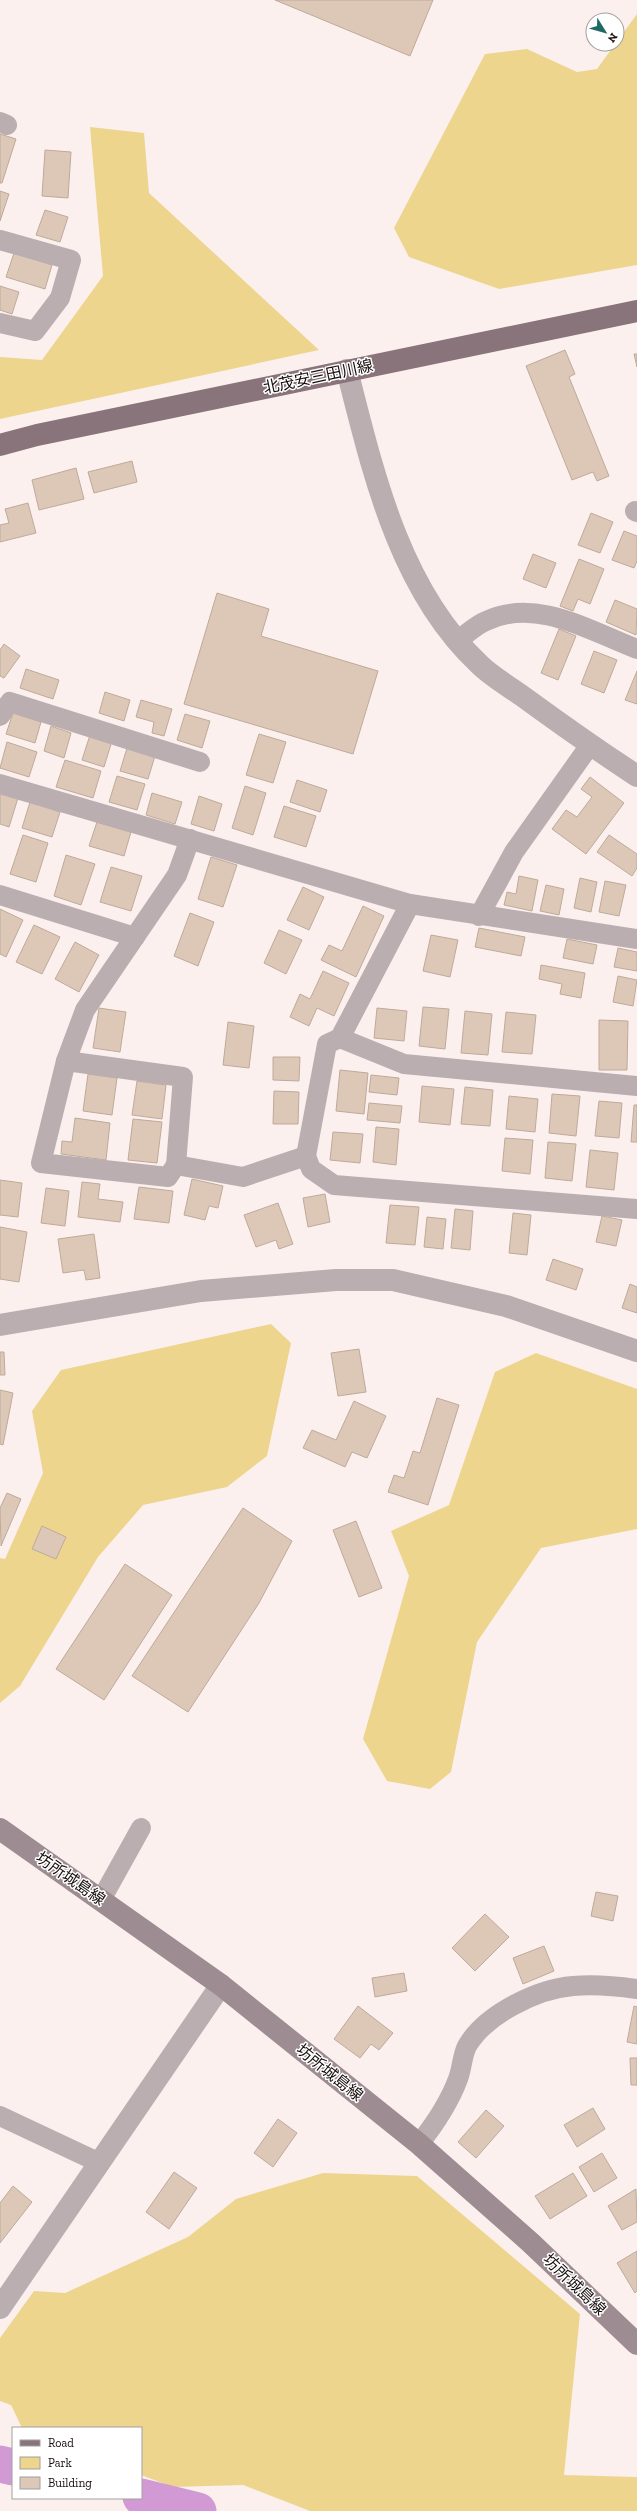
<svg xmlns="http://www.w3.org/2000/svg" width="637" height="2511" font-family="'Zilla Slab','Noto Sans JP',serif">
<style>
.green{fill:#edd58e}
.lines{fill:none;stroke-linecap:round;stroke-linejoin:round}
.river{stroke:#d29ad4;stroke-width:37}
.building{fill:#ddc8b8;stroke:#beaa9a}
.minor{stroke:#baaeb1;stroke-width:20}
.tertiary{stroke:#baaeb1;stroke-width:22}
.secondary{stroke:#9d8c91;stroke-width:22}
.primary{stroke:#88747a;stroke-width:22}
.labels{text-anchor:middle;stroke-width:3;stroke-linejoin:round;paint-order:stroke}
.street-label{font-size:16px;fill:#170e0d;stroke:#fff}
</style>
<rect width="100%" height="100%" fill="#fcf0ef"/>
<!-- green -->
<g class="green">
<path d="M637,14V265L499,289L409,257L394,228L485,54L527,49L577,72L597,69Z"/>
<path d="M90,127L144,133L149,193L319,350L0,419V357L42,360L103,276Z"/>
<path d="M271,1324L291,1343L267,1456L227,1487L143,1505L98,1557L20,1686L0,1703V1558L5,1559L43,1473L32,1411L61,1370Z"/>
<path d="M536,1353L637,1389V1529L541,1548L477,1642L451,1772L430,1789L387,1781L363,1739L409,1576L391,1531L449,1505L495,1372Z"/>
<path d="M323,2173L417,2176L580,2314L564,2475L637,2477V2511H310L243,2485L173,2487L141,2475V2428H22L11,2405L0,2401V2338L34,2291L65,2293L188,2237L236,2199Z"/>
</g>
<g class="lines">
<!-- river -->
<g class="river">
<path d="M0,2464L13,2467"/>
<path d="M141,2497L198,2511"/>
</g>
</g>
<!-- building -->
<g class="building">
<path d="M275,0H433L410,56Z"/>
<path d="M0,134L16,139L2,183H0Z"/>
<path d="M45,150L71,152L68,198L42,196Z"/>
<path d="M0,191L9,194L0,221Z"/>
<path d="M45,210L68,217L60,242L36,235Z"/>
<path d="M14,253L52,265L45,289L6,277Z"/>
<path d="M0,286L19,292L12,314L0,310Z"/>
<path d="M565,350L575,374L569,377L609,476L597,481L593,472L572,480L526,366Z"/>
<path d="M634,354H637V367Z"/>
<path d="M132,461L137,482L94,493L88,472Z"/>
<path d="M76,468L84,499L39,510L32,480Z"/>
<path d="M28,503L36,533L0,542V525L9,523L5,509Z"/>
<path d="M591,513L613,522L600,553L578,545Z"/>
<path d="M624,531L637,536V561L634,568L612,560Z"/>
<path d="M533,554L556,563L546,588L523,579Z"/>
<path d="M579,559L604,569L590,604L578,599L573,611L560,606Z"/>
<path d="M217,593L269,609L261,636L378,671L353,754L184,704Z"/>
<path d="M615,600L637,609L636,635L606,622Z"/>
<path d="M559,629L576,636L558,680L541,673Z"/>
<path d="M4,644L20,656L4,678L0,676V650Z"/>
<path d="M594,651L617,660L604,693L581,684Z"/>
<path d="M26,669L59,680L53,699L20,688Z"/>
<path d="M637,671V704L625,700Z"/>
<path d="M105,692L130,700L124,721L99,713Z"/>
<path d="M141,700L172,709L164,736L152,733L154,722L136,717Z"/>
<path d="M13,713L41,722L35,743L6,734Z"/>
<path d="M185,714L210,721L202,748L177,740Z"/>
<path d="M51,726L71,733L64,758L44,751Z"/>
<path d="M259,734L286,742L273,783L246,775Z"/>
<path d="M90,735L112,741L104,767L82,760Z"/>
<path d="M7,742L37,752L29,777L0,768Z"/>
<path d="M127,748L155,756L148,779L120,771Z"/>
<path d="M65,760L101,771L93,798L56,787Z"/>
<path d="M117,776L145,784L137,810L109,802Z"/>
<path d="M590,777L624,803L586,854L552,829L566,810L577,817L592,797L581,789Z"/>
<path d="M297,780L327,790L320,812L290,802Z"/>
<path d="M245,786L266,793L253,835L232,828Z"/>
<path d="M0,792L18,798L9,827L0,824Z"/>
<path d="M152,793L182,802L175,824L146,815Z"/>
<path d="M199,796L222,804L214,831L191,824Z"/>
<path d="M30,802L60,812L52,837L22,828Z"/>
<path d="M284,806L316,816L306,847L274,837Z"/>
<path d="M97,822L131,832L124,856L89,846Z"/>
<path d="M23,835L48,843L36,882L10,874Z"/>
<path d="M609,835L637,854V868L632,876L597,852Z"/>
<path d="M66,855L95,864L81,905L54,896Z"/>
<path d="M211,857L237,865L223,907L198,899Z"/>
<path d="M111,867L142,876L131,911L100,902Z"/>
<path d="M519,876L538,880L532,911L504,905L507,892L516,894Z"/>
<path d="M580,878L597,882L591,912L574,908Z"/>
<path d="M605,881L626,885L619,916L599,912Z"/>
<path d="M546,885L564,889L559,915L540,911Z"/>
<path d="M303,887L324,897L309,930L287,920Z"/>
<path d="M363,906L384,916L356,977L321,960L329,945L342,951Z"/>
<path d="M0,909L23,920L6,957L0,954Z"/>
<path d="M190,913L214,922L198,966L174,956Z"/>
<path d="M34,925L60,937L42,974L16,962Z"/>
<path d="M479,928L525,937L521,956L475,947Z"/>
<path d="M279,930L302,940L286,974L264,963Z"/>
<path d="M431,935L458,940L450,977L423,971Z"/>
<path d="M567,939L597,945L593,964L563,958Z"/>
<path d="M75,942L99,955L79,992L55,979Z"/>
<path d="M618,948L637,952V971L614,967Z"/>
<path d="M541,965L585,973L581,998L560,994L562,984L539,979Z"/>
<path d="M323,971L349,983L334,1016L317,1008L309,1026L290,1017L300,994L310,999Z"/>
<path d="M618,976L637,980L633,1006L613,1002Z"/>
<path d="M423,1007L449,1009L445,1049L419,1046Z"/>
<path d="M99,1008L126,1012L120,1052L93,1048Z"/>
<path d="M377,1008L407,1011L404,1041L374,1038Z"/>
<path d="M465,1011L492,1014L488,1055L461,1053Z"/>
<path d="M506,1012L536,1015L532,1054L502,1052Z"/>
<path d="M599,1020L628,1021L627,1070H599Z"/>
<path d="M228,1022L254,1026L249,1068L223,1065Z"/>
<path d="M273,1057H300L299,1081L273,1080Z"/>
<path d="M340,1070L368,1073L364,1114L336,1111Z"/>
<path d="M88,1074L117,1078L112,1115L83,1111Z"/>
<path d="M371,1075L399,1078L397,1095L369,1092Z"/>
<path d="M137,1081L166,1085L162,1119L132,1115Z"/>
<path d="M422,1086L454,1089L450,1125L419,1122Z"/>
<path d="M465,1087L493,1090L490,1126L461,1124Z"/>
<path d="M274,1091L299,1092L298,1124H273Z"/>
<path d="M552,1094L580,1096L576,1136L549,1133Z"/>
<path d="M509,1096L538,1099L535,1132L506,1129Z"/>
<path d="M599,1101L622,1103L619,1138L595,1136Z"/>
<path d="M369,1103L402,1106L400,1123L367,1120Z"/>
<path d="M634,1105H637V1142H631Z"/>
<path d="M75,1118L110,1123L106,1160L61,1154L62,1141L72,1142Z"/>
<path d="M133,1119L162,1122L157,1163L128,1160Z"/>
<path d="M376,1127L399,1129L396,1165L373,1162Z"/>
<path d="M333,1132L363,1134L360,1163L330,1160Z"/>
<path d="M505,1138L533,1140L530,1174L502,1171Z"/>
<path d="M548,1142L576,1144L572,1181L545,1178Z"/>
<path d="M590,1150L618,1153L614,1190L586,1187Z"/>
<path d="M192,1179L223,1186L218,1208L209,1206L205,1220L184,1215Z"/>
<path d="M0,1180L22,1183L18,1217L0,1215Z"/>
<path d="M82,1182L100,1184L98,1199L123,1202L120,1222L78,1217Z"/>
<path d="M139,1187L173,1191L169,1223L134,1219Z"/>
<path d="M46,1188L69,1191L65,1226L41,1223Z"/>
<path d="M325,1194L330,1222L308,1227L303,1198Z"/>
<path d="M278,1203L293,1244L279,1249L276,1240L256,1247L244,1215Z"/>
<path d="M390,1205L419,1207L415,1245L386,1243Z"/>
<path d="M455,1209L473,1211L470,1250L451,1248Z"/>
<path d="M513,1213L531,1215L527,1255L509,1253Z"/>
<path d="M602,1216L622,1220L616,1246L596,1242Z"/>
<path d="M427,1217L446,1219L443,1249L424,1247Z"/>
<path d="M0,1227L27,1232L19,1282L0,1279Z"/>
<path d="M94,1234L100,1278L86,1280L84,1270L63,1273L58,1239Z"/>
<path d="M553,1259L583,1269L576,1290L546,1280Z"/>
<path d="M630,1284L637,1287V1313L622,1308Z"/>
<path d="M359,1349L366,1392L338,1396L331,1353Z"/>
<path d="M0,1352H4L5,1375H0Z"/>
<path d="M0,1390L13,1393L3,1445L0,1444Z"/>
<path d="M437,1398L459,1405L428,1505L388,1492L394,1475L404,1478L413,1451L420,1453Z"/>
<path d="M354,1401L386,1416L367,1458L352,1452L345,1467L303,1448L312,1430L336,1440Z"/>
<path d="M7,1493L21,1499L1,1546L0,1508Z"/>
<path d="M243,1508L292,1541L259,1603L188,1712L132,1676Z"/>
<path d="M356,1521L382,1588L359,1597L333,1530Z"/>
<path d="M42,1526L66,1537L56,1559L32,1549Z"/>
<path d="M125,1564L172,1595L104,1700L56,1669Z"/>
<path d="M596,1892L618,1896L613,1921L591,1916Z"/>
<path d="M485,1914L509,1937L475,1971L452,1948Z"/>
<path d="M544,1946L554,1971L523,1984L513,1958Z"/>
<path d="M404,1973L407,1991L375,1997L372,1978Z"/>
<path d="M358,2006L393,2033L379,2050L371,2044L360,2058L334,2039Z"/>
<path d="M634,2006L637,2007V2044L627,2042Z"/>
<path d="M630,2058H637V2085H631Z"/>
<path d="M593,2108L605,2129L577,2147L564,2125Z"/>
<path d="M486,2110L504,2126L476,2158L458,2142Z"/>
<path d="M278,2119L297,2133L273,2167L254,2153Z"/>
<path d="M602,2153L617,2178L594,2192L579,2167Z"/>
<path d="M174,2172L197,2188L169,2229L146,2212Z"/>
<path d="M573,2173L587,2196L550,2219L535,2196Z"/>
<path d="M13,2186L32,2202L0,2243V2203Z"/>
<path d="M636,2189L637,2222L622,2230L608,2206Z"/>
<path d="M637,2251V2291L635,2293L617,2263Z"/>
</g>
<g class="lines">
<!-- minor -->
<g class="minor">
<path d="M0,122L7,125"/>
<path d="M0,240L71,260L60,298L35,331L0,323"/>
<path d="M635,511L637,512"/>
<path d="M458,640C467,634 476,625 486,621C536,597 590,631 637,649"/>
<path d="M0,716L10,702L200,762"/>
<path d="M0,784L410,904L637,939"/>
<path d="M190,839L177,875L85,1010L66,1061L41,1163L168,1177L176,1165L243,1177L306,1156"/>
<path d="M0,895L135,937"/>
<path d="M410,904L340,1038L327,1044L306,1156L311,1169L334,1185L637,1209"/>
<path d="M479,916L514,852L590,745"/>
<path d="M340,1038L404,1064L637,1086"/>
<path d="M66,1061L183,1077L176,1165"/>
<path d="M101,1900L141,1828"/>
<path d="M0,2116L100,2163"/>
<path d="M419,2144C435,2124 449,2103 458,2079C462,2069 462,2056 467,2046C486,2014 537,1989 573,1986C595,1984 616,1986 637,1989"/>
</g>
<!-- tertiary -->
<g class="tertiary">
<path d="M347,370C373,472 399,589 479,664C492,677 510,687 525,698C562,725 599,751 637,776"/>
<path d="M0,1325L201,1291L336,1280H393L506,1306L637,1351"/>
<path d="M0,2308L221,1985"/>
</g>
<!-- secondary -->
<path class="secondary" d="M0,1829L221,1985L419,2144L531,2243L637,2344"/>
<!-- primary -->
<path class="primary" d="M0,445L37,435L637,311"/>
</g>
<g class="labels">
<!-- street labels -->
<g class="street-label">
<text transform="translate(318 376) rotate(-12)" y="6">北茂安三田川線</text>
<text transform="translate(71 1878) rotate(35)" y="6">坊所城島線</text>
<text transform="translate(330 2072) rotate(39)" y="6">坊所城島線</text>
<text transform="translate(575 2284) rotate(44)" y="6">坊所城島線</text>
</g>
</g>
<!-- legend -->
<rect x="12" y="2427" width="130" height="72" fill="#ffffff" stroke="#a29f9e"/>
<rect x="20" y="2440" width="20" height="6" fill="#88747a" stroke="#a29f9e"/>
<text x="48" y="2447" font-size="12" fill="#170e0d">Road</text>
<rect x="20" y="2457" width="20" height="12" fill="#edd58e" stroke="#a29f9e"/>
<text x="48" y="2467" font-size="12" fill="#170e0d">Park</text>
<rect x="20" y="2477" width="20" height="12" fill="#ddc8b8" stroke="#a29f9e"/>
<text x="48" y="2487" font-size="12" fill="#170e0d">Building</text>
<!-- north arrow -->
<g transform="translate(605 32) rotate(127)"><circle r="19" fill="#ffffff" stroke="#a29f9e"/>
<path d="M0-3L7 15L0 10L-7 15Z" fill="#206a63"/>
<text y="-6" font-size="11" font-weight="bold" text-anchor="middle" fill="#170e0d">N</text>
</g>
</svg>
